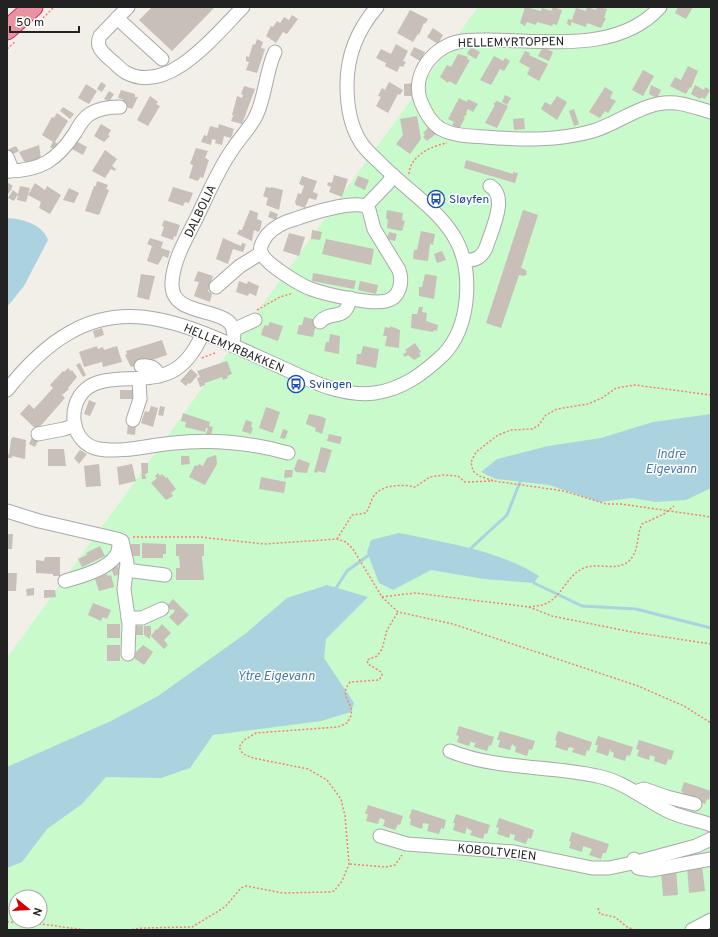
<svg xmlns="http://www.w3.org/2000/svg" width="718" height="937" font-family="Overpass,sans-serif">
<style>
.park{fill:#c8facc;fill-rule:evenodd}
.water{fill:#aad3df}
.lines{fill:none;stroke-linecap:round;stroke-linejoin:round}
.stream{stroke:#aad3df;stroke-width:3}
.building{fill:#c7bfb8}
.minor-casing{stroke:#a9a9a9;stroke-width:15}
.highway-casing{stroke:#dc2a67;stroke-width:21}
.path{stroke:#fa8072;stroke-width:1.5;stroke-dasharray:2 2;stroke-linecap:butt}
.minor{stroke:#fff;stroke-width:13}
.highway{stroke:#e892a2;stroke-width:19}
.labels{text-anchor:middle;stroke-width:3;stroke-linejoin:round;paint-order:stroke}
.street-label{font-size:12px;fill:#222;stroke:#fff}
.transit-label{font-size:12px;fill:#164399;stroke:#fff;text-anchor:start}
.water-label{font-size:13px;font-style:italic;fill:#4a7aab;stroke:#fff}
</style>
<rect width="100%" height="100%" fill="#f2efe9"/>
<!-- park -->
<path class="park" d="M478,7H711V930H7V658ZM16,897H40V921H16Z"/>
<!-- water -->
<g class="water">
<path d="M7,218C23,219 42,224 48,240L24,286L7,307Z"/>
<path d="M711,414V488L686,500L656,502L632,498L600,502L549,485L496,479L481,472L497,459L548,446L601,438L653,422Z"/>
<path d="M399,533C442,542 502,551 539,576L534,583L484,579L431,570L393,590L379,583L367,552L371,540Z"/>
<path d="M327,585L368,597L326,639L324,658L354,703L351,712L321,721L213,735L190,768L161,778L106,777L82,804L47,829L22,862L7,868V767L111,721L158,696L245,634L287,598Z"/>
</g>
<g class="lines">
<!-- stream -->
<g class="stream">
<path d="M470,549L507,515L520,482"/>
<path d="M534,583L582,606L636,609L711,628"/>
<path d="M336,588L347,571L369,555"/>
</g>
</g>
<!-- building -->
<g class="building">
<path d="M152,7H215L172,51L139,20Z"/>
<path d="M525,7L541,11L542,8L551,11L553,7L562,10L557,25L553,24L552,26L537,22L536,25L527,22L525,26L520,23Z"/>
<path d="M587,7L596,10L597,7L607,9L604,18H606L601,28L587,23L586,27L571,22V26L567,24L568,19L572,20L576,8L586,11Z"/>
<path d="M678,7H693L686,19L675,13Z"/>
<path d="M410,10L428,19L425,24L424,23L419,35L418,34L413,42L397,33Z"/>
<path d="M292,15L298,19L287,34L283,32L276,43L266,36L271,26L273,27L277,21L280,23L284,17L289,20Z"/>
<path d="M433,28L443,35L438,44L427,37Z"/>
<path d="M257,39L263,42L261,48L265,49L257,73L246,70L249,62L246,61V56L249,57L253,44L255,45Z"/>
<path d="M396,44L408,51L403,61L406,62L403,67L400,66L397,72L385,66L386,63L376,58L381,49L391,54Z"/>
<path d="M414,47L425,52L420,61L410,55Z"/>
<path d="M471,47L480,52L476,59L467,54Z"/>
<path d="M543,47L553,52L549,61L538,56Z"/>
<path d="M525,51L530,53L529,55L548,64L539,81L527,74L530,68L519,62Z"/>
<path d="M458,54L468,57L467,59L470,60L456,85L449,81L448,83L440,77L447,65L451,67Z"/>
<path d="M494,56L503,61L505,58L510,61L504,71L500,69L491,85L480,80Z"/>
<path d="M688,66L698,71L691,88L690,87L686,94L670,86L675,77L681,80Z"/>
<path d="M643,70L654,76L643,96L632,90Z"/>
<path d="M101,82L106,85L102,92L97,89Z"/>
<path d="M389,82L403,90L400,95L398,94L388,113L376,106L381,97L378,96L382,88L385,90Z"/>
<path d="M413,83L414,96H404V84Z"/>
<path d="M86,84L97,91L89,104L78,98Z"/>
<path d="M651,85L661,90L657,98L649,94Z"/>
<path d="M695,85L704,90L705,87L710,90L705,99L701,97L700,99L691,94Z"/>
<path d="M244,86L255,89L242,124L231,121L233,116H235L232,115L237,96L242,98L243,95L241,94Z"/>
<path d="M605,87L613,92L610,98L616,101L608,113L605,111L600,118L589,112Z"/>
<path d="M121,90L135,94V97H138L132,109L121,105L123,99L118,98Z"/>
<path d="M109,91L114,94L109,102L104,99Z"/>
<path d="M505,95L511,98L507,105L502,102Z"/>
<path d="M150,96L158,102L156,104L160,106L148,126L137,120Z"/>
<path d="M557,96L567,102L557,120L541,109L545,102L551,105Z"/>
<path d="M459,98L467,102L468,99L478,104L473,112L468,109L466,113L467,114L463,118H465L459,129L452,125L454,122L448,119Z"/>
<path d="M497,101L508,106L497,128L485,123L495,105L493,104Z"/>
<path d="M63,107L74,114L70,119L60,111Z"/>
<path d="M574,109L579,124L574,126L569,111Z"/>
<path d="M57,113L68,121L55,142L61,146L57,151L50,147L53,142L42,135L52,117L54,118Z"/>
<path d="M417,116L421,139L410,154L396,144L403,135L400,119Z"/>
<path d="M524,118L525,129L514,130L513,119Z"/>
<path d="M101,124L111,130L108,135L110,136L104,142L94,136Z"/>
<path d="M219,124L234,129L231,138L224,136L222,145L215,143L216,140L212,139L211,145L201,142L204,135L207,136L210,126L218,128Z"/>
<path d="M430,126L437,133L427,141L423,137L425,135L423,133Z"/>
<path d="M76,141L87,147L83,155L72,149Z"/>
<path d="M39,145L41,158L25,163L19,152Z"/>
<path d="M16,146L19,151L11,155L9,149Z"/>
<path d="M196,148L208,151L205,158L209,160L203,178L200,177L198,181L189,178L193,165L190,164Z"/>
<path d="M105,150L117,159L112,166L116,169L115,171L111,169L105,178L92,171Z"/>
<path d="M466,160L513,174V172L518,173L515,183L464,168Z"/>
<path d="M334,175L348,179L342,197L329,192L331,187L327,185L328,182L332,183Z"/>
<path d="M302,176L317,181L313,192L318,194L316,200L309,198L305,208L296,205L295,202L298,193L301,194L304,186L299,184Z"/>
<path d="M358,176L369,180L365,190L354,185Z"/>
<path d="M97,181L108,185L106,189L109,190L99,215L85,211L94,186H96Z"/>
<path d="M7,182L13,186L11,188L12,189L7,195Z"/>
<path d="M35,183L45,190L47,186L61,195L50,214L39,208L41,202L28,195Z"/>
<path d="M20,186L30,188L26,202L17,200L18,194L14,201L8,198L13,190L18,194Z"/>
<path d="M173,187L193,193L189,203L185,202L183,206L168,201Z"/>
<path d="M266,187L271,188V187L283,190L279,210L266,205L268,198L263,196Z"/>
<path d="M69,188L79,193L74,203L63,200Z"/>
<path d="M250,210L258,213L257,219L262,221L260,230L258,232L254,230L252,241L237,234L239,230H242Z"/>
<path d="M387,210L403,213L402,220L405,221L402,231L387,228L388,219H386Z"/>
<path d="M523,210L538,215L521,268L526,270L527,274L524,276L519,275L501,328L486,323Z"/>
<path d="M270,211L278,214L276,220L268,217Z"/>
<path d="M164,220L180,225L176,237L174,236L173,240L161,236L164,227L162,226Z"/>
<path d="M312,230L322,232L320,240L311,239Z"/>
<path d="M421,231L435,234L433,245L430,244L428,261L413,259L414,250H417Z"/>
<path d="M389,232L397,234L395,241L387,239Z"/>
<path d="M289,233L305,237L299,256L283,251Z"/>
<path d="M150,238L163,242L161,248L170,251L168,258L163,256L158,265L147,261L152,246L147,244Z"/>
<path d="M223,238L241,246L242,243L246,244L243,252L233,249L228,264L216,259Z"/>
<path d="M326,239L374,249L371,265L322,254Z"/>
<path d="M442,251L446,260L437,263L434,254Z"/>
<path d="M198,271L213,276L208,291L212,294L210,302L194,296L199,282L194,281Z"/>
<path d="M313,273L356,281L354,289L312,281Z"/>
<path d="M141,274L155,276L149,300L137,297Z"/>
<path d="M425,274L437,276L434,299L419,296V287H422Z"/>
<path d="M239,281L247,284L248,281L259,286L256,296L249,293L248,296L236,292Z"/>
<path d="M360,281L378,285L376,294L358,290Z"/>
<path d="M419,307H423L422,312L427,313L426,321L438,325L437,331L434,330L433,332L411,328L412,314H417Z"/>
<path d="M304,317L317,320L313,337L297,334L299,325H302Z"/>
<path d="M270,322L283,326L278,341L261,335L263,328L265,325L268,326Z"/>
<path d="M390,326L400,330L399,348L385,346L387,336H383L385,327L390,328Z"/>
<path d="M102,328L104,335L95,338L93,331Z"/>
<path d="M330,334L340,336L339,354L324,351L326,342H329Z"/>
<path d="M162,340L167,355L131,367L125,355L127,354L126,351Z"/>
<path d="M415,343L421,352L419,353L421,356L414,360L408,355L405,357L403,354L407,352L405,350Z"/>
<path d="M97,346L98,349L103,347L104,350L117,346L122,362L103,367L102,362L84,367L79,352Z"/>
<path d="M363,346L379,349L376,368L356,364L357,354H361Z"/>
<path d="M227,361L232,374L227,376L228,378L223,380L222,377L205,383V385L200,387L197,378L200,377L197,371Z"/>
<path d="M80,363L86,375L83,377L76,365Z"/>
<path d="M68,368L71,371L72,370L77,377L68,388L69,389L62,395L65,398L37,430L20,414L29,404L34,409L53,388L50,385L63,371L64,372Z"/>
<path d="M191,369L198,375L190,384L188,383L186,386L180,381Z"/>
<rect x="120" y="390" width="17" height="9"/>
<path d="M89,400L96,403L90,416L84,414Z"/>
<path d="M151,406L158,408L153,427L141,423L145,411L149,412Z"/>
<path d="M160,406L165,407L163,416L158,415Z"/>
<path d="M266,407L280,412L273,433L259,428Z"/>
<path d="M183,413L210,422L209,426L213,427L211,435L206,434L208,428H206L205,432L185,427L186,422L181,421Z"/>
<path d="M309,414L323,417L326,419L322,434L315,431L316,428L306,424Z"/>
<path d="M246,420L252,422L251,427L253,428L251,434L242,431Z"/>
<path d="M128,423L136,424L135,435L127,434Z"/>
<path d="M283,429L288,431L285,439L280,438Z"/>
<path d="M329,434L342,437L340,444L327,441Z"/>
<path d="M33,435L39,439L35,447L29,444Z"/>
<path d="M13,437L26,440L25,459L12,456V458H7V454L9,455L11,439Z"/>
<path d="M321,447L332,450L325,473L318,471L317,473L314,472Z"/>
<path d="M48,449H64L66,466H48Z"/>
<path d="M80,450L87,454L79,464L74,458Z"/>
<path d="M216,455L217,464L205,485L189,477L195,465L197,466L199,464L203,466L207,458Z"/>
<path d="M181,456H189L190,464L181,465Z"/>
<path d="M298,459L310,463L307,473L296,472L294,469Z"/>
<path d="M141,463H148V473L145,474L146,479H142Z"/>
<path d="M99,464L101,486L86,487L84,466Z"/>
<path d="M132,464L136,481L119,485L117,467Z"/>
<path d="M285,470H293L292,477L284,478Z"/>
<path d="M158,473L160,476L162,474L166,478L167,477L176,489L171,493L173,496L166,500L151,483L157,478L155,476Z"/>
<path d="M261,477L286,482L284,493L259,489Z"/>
<path d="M7,534H13L12,549H7Z"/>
<path d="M142,543L166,544V554H163V558H142Z"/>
<rect x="131" y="544" width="9" height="12"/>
<path d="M176,544H204V556H202L204,580H176V568H180L179,556H176Z"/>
<path d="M100,546L105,556L82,567L78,559L87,555L86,553Z"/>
<path d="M45,557H60V576H53V574L36,573V560L44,561Z"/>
<path d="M118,566L121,574L114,576L111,568Z"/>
<path d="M7,573H17L16,591H7Z"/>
<path d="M107,574L108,576L111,575L114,587L99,591L95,579Z"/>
<path d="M34,588V595L27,596L26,589Z"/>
<path d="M44,590H55L56,597L44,598Z"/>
<path d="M173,599L189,615L178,626L169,617L175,611L173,609L171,610L167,606Z"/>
<path d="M93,603L111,610L107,619L103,617L101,621L88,615Z"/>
<rect x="107" y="624" width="13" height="14"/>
<path d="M162,624L171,633L164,640L168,645L164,649L150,635V639L144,635V626H151V636L156,629L157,630Z"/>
<rect x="135" y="626" width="8" height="9"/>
<rect x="107" y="645" width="13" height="16"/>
<path d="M143,645L153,652L144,665L134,658L136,655L134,654Z"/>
<path d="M459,726L494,737L491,746L489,745L487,751L474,747L476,741L475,743L471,742V740L469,746L457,742L459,736L456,735Z"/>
<path d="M500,731L535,741L532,750L529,749L527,756L515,752L516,747L512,744L510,750L498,747L500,740H497Z"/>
<path d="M558,731L592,742L589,751L587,750L585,756L572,752L574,748L569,747L567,751L555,747L557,741L555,740Z"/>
<path d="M598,736L633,747L630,756L627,755L625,761L613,757L614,753L610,751L611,750L610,749L608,756L596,752L598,745H595Z"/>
<path d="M639,740L674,751L671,760L668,759L666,765L654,761L655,757L650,755L649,760L637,756L639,750L636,749Z"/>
<path d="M684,782L711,791L709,800L707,799L705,804L697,801L698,798L691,796L690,799L682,796L683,792L681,791Z"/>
<path d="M368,805L403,816L400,825L398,824L395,830L383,826L385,820L380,818L378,824L366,821L368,814H365Z"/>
<path d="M412,809L446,820L444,829L441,828L439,834L427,831L429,824L423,823L422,829L410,825L411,819L409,818Z"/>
<path d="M456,814L490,825L487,834L485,833L483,839L470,835L472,831L468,829L467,827L465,834L453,830L455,823H453Z"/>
<path d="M499,818L534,830L531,839L528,838L526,844L514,840L515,835L511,834V832L509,838L497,834L499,828L496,827Z"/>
<path d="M572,832L609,844L606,853H603L601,859L589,855L592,849L583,846L582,852L569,848L571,842L569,841Z"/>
<path d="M702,865L705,891L689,893L687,866Z"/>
<path d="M676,869L678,895L663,896L661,871Z"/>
</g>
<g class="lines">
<!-- minor casing -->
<g class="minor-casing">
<g id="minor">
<path d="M128,7L100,36C95,47 103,53 111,60C116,64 120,69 125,72C168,97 217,33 243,7"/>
<path d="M660,7C613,60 525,35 463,41C435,44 410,74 421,102C426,113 431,123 441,129C454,136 471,136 485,137C523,140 557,141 593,131C616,124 641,105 664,103C680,101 696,108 711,112"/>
<path d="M117,18L162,59"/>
<path d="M7,157L11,167L10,171"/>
<path d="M7,171C41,171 57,160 75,133C79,126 83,118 90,114C99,108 109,107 120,107"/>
<path d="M366,206L369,210L374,229L399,270C403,282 400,298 386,301C371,305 325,294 311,289C300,285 264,263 261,252C259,246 264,240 267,235C274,227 284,222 295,219C312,213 350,201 366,206L388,183L393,175"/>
<path d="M464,260C475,261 481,258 486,248C491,231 509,197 490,186"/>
<path d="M216,287L240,266L261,253"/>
<path d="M320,322C331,309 346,323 350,298"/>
<path d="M233,330L255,320"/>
<path d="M203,333C184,376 164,378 121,379C108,380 96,381 86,389C66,406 71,444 99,449C123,453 150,445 174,443C212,439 252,443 288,453"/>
<path d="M232,345C247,299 170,325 172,283C173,259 188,236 198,215C208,194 218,170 232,150C239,139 248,130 255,118C266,97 265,73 275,52"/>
<path d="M141,366C150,365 156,368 159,376"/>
<path d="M7,390C99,274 172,318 285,369C313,382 343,397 375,393C403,389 424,373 444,354C457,340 464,320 466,301C474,227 425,208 381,164C374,157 365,150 360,141C350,125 347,103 347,85C347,55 358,29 377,7"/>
<path d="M133,420L140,399L139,379"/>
<path d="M38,434L64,429L75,425"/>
<path d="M7,511L39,521L117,539L122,541L127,563L124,589L129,624L128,654"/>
<path d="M126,570L165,575"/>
<path d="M65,581C83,576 126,565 118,540"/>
<path d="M128,618H142L162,609"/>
<path d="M450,751C497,770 548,765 597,776C624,781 646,801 670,812C683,818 698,820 711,825"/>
<path d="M635,792L644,789L667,797L695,804"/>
<path d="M380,836L407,844L514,852L592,868H609L637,862L696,846L711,839"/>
<path d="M634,859L638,868L651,870L711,859"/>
<path d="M692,930L711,920"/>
</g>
</g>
<!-- highway casing -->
<g class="highway-casing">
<path id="highway" d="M7,30L33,7"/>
</g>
<!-- path -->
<g class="path">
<path d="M43,18L54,7"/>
<path d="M7,49L15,42"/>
<path d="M409,174C410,156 431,146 447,143"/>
<path d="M257,310L280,297L293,293"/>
<path d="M202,358L215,353"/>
<path d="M711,395L635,385L616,388L602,398L588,404L557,409L546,415L538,426L532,429L511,430L498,435L476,452L471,462L473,471L479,476L494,481L564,491L606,504H621L711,517"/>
<path d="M133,537H200L264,544L337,539L346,542L353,549L382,597L398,612L453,624L638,686L684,706L711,723"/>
<path d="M337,539L352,515L366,513C369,508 370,504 372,499C379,484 402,484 415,487L430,477L443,475L458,476L465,482L493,481"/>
<path d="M382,597L415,593L529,607C535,606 541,606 547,603C562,596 568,574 584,568C598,562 617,572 629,561C640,550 636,536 642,524L664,514L674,506"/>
<path d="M529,607L552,616L632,632L711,644"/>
<path d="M350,864L386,867L395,865L402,855"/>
<path d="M598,908L600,914L615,917L627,927L635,930"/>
<path d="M7,922L41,924L86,930"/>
<path d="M128,930L142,928L192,927L225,907L241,888L246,886L283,893L329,892L334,891L342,881L349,864L345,816L341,799L327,780L308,769L253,758L243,754L239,747L244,740L256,733L338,727L347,723C348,721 351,717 351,715C354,702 338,697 350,682L379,680L382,675L381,672L368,664L367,660L377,656L382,649L387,630L398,612"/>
</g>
<!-- minor -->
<use href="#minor" class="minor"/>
<!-- highway -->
<use href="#highway" class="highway"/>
</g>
<!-- icons -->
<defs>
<g id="bus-ring" transform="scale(0.9)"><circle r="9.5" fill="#fff" stroke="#1a4fb4" stroke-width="1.5"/><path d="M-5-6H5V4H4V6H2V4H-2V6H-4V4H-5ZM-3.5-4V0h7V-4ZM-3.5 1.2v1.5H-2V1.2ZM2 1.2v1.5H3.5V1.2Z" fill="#1a4fb4"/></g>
</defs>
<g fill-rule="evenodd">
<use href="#bus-ring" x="436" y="199"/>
<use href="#bus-ring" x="296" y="384"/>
</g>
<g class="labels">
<!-- street labels -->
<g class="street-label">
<text transform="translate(511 42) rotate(-1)" y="4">HELLEMYRTOPPEN</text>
<text transform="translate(200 211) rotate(-64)" y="4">DALBOLIA</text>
<text transform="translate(234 348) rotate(23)" y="4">HELLEMYRBAKKEN</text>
<text transform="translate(497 852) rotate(6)" y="4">KOBOLTVEIEN</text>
</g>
<!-- transit labels -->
<g class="transit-label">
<text x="449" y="203">Sløyfen</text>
<text x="309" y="388">Svingen</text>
</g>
<!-- water labels -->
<g class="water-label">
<text x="671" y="458">Indre<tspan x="671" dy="15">Eigevann</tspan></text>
<text x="276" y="680">Ytre Eigevann</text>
</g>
</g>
<!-- border -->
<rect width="718" height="937" fill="none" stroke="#222222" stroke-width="16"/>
<!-- north arrow -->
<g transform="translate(28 909) rotate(108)"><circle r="19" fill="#ffffff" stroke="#a7a7a7"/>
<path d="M0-3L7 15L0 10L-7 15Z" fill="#d40000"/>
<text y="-6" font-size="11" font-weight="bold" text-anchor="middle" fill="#222222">N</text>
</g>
<!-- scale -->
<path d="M10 26v6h69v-6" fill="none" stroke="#222222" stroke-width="2"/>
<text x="16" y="26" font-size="12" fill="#222222" stroke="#ffffff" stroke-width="3" paint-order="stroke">50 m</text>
</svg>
